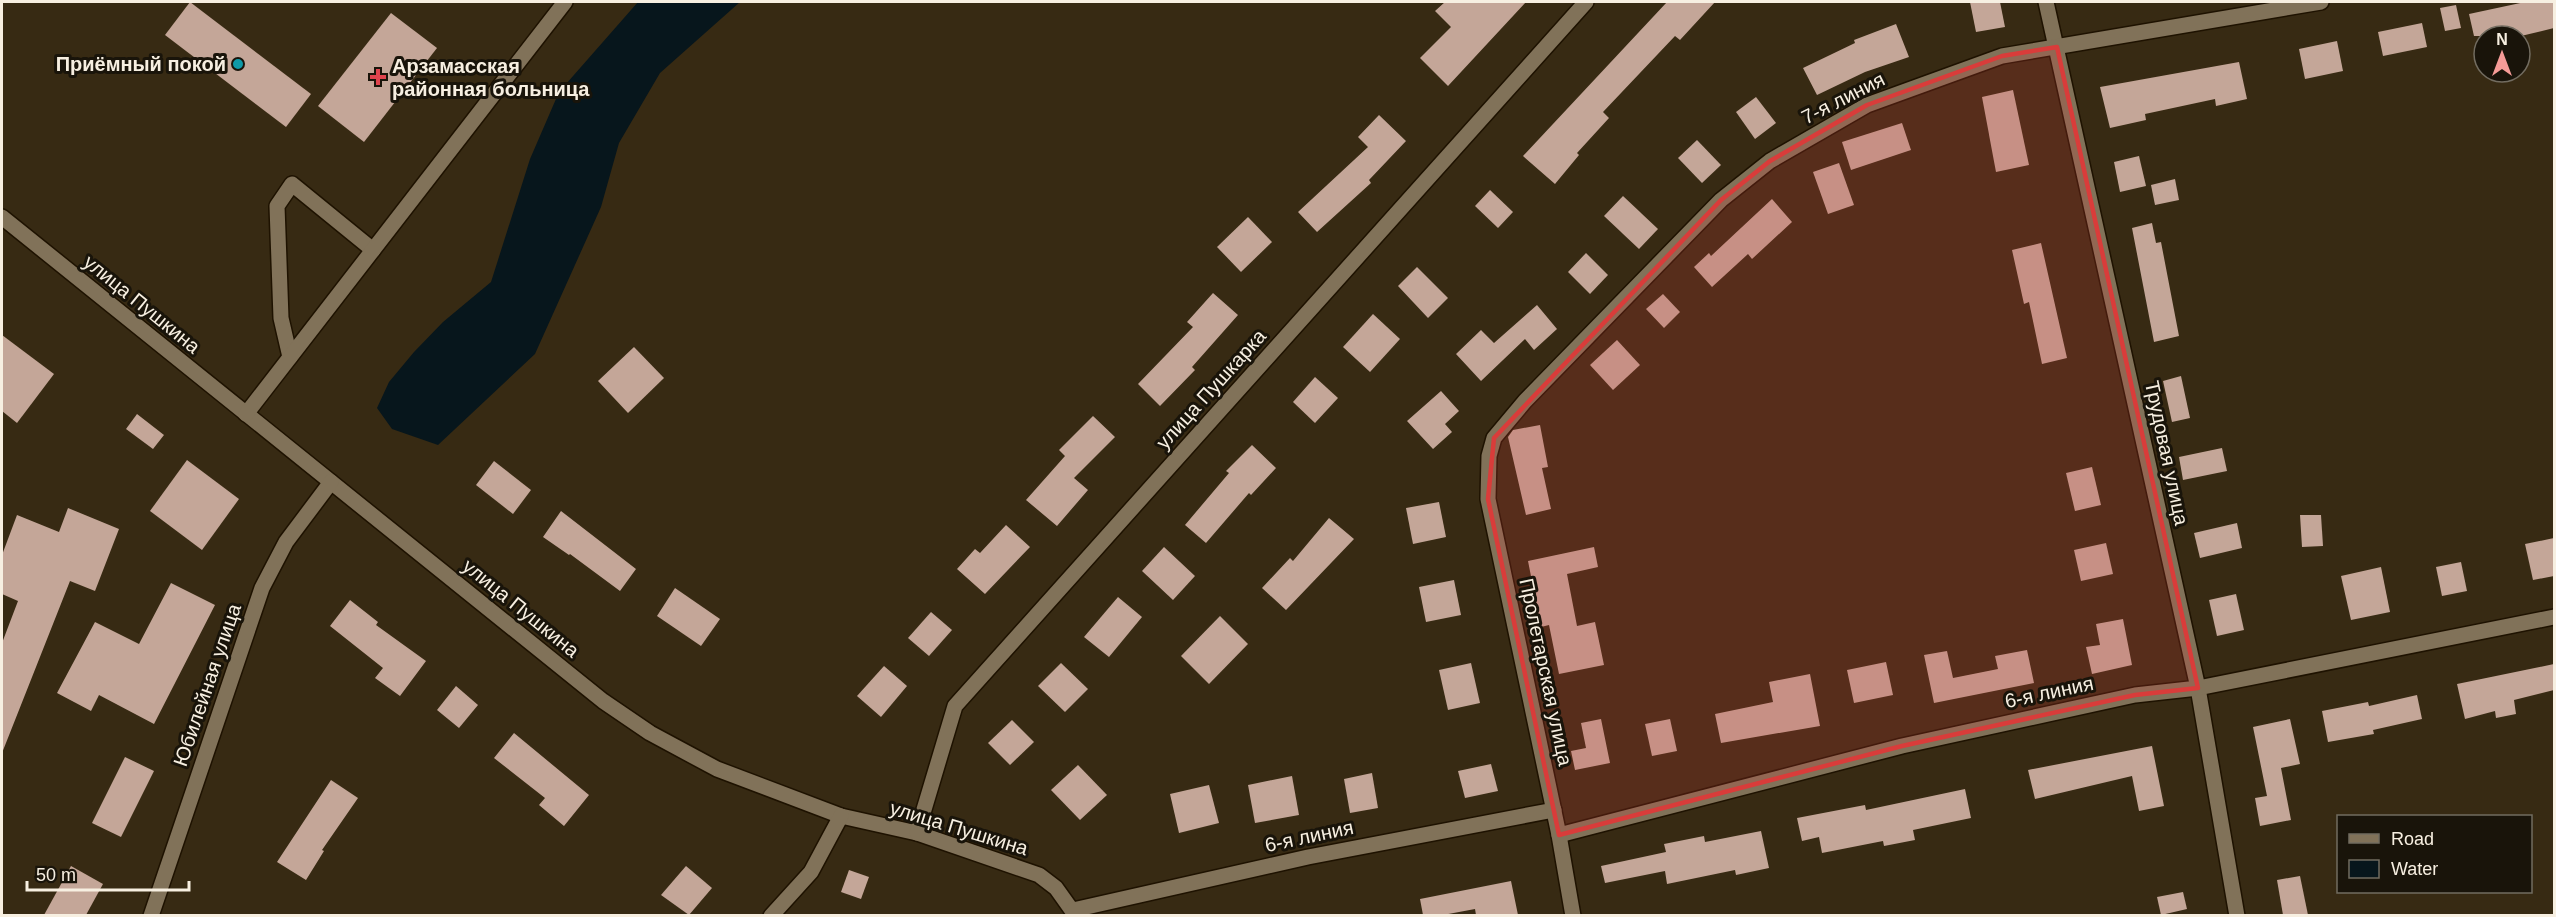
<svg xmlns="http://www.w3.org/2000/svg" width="2556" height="917" font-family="Helvetica,sans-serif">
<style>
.water{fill:#07161c}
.building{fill:#c4a698}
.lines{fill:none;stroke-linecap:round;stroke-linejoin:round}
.minor-casing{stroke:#1e1200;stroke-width:18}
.minor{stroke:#817259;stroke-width:15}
.marked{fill:#d93c3a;fill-opacity:0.2;stroke:#d93c3a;stroke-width:4.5;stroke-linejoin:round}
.culture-dot{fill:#0f9aa8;stroke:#19140a;stroke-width:2}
.health-dot{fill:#e0444e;stroke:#19140a;stroke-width:2}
.labels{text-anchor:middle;stroke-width:6;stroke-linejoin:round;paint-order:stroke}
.poi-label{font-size:20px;font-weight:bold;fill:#f7efe1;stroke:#19140a;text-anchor:end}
.street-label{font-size:20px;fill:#f7efe1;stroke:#19140a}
</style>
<rect width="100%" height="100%" fill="#372a13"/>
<!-- water -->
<path class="water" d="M638,2H740L660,73L619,143L601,207L535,354L438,445L392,429L377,408L389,382L414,352L443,322L491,282L530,159L559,92Z"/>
<!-- building -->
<g class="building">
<path d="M190,2L311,94L286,127L165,35Z"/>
<path d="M1445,2H1526L1448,86L1420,58L1451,27L1435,11Z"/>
<path d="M1667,2H1715L1680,40L1675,36L1603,112L1609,118L1577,153L1579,155L1555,184L1523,156Z"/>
<path d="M1970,2H2000L2005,27L1976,32Z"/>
<path d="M2525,2H2554V28L2521,36H2474L2469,14Z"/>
<path d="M2456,5L2461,28L2445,31L2440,8Z"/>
<path d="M391,13L437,48L364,142L318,106Z"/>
<path d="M2422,23L2427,47L2383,56L2378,32Z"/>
<path d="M1896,24L1909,57L1865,72L1817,95L1803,68L1855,43L1854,40Z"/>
<path d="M2337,41L2343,71L2305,79L2299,49Z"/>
<path d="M2239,62L2247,99L2216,106L2215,99L2145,114L2146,120L2110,128L2100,87Z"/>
<path d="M2013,90L2029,165L1996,172L1982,97Z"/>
<path d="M1756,97L1776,123L1755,139L1736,112Z"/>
<path d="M1379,115L1406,141L1369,180L1371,183L1317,232L1298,212L1368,147L1358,137Z"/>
<path d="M1902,123L1911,150L1851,170L1842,142Z"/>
<path d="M1697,140L1721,165L1702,183L1678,158Z"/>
<path d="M2139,156L2146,186L2120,192L2114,162Z"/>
<path d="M1839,163L1854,205L1828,214L1813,172Z"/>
<path d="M2175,179L2179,200L2155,205L2151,185Z"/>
<path d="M1490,190L1513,212L1498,228L1475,206Z"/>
<path d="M1623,196L1658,229L1639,249L1604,216Z"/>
<path d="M1772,199L1792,222L1752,259L1748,254L1712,287L1694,267L1709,253L1711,256Z"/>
<path d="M1248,217L1272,242L1241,272L1217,247Z"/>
<path d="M2152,223L2156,243L2161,242L2179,336L2154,342L2132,228Z"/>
<path d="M2041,243L2067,358L2042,364L2029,302L2024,304L2012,250Z"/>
<path d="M1586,253L1608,275L1590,294L1568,272Z"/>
<path d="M1417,267L1448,298L1428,318L1398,286Z"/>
<path d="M1213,293L1238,315L1192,367L1195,370L1160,406L1138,384L1193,327L1187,322Z"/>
<path d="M1663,294L1680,312L1664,328L1646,309Z"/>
<path d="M1537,305L1557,329L1534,350L1525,339L1481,381L1456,354L1481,330L1494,343Z"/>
<path d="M1373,314L1400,339L1370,372L1343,347Z"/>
<path d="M2,335L54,374L17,423L2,411Z"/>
<path d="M1617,340L1640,365L1613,390L1590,365Z"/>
<path d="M634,347L664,378L628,413L598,381Z"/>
<path d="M2181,376L2190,418L2172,422L2163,381Z"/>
<path d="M1315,377L1338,398L1315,423L1293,402Z"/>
<path d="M1441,391L1459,411L1445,424L1452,432L1433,449L1407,421Z"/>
<path d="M137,414L164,435L153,449L126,429Z"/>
<path d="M1093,416L1115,437L1074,478L1088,490L1057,526L1026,500L1065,456L1059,450Z"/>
<path d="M1540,425L1548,467L1542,468L1551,509L1526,515L1508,437L1513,430Z"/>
<path d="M1252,445L1276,468L1251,495L1249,493L1206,543L1185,525L1229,473L1226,471Z"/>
<path d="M2222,448L2227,471L2183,480L2179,457Z"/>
<path d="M187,460L239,499L202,550L150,511Z"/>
<path d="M494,461L531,490L513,514L476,485Z"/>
<path d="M2092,467L2101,505L2075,511L2066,473Z"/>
<path d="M1439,502L1446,537L1413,544L1406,508Z"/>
<path d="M68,508L119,529L95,591L70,581L2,753V643L18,601L2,594V555L17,515L59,532Z"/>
<path d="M561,511L636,569L620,591L570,554L569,555L543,537Z"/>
<path d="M2300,515H2321L2323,546L2302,547Z"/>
<path d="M1329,518L1354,539L1286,610L1262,588L1290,558L1293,561Z"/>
<path d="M2237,523L2242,548L2200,558L2194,533Z"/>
<path d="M1006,525L1030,547L985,594L957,569L975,549L980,553Z"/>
<path d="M2554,538V576L2533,580L2525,544Z"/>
<path d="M2106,543L2113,574L2081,581L2074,550Z"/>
<path d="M1164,547L1195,576L1173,600L1142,571Z"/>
<path d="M1594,547L1598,567L1567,574L1577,626L1595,622L1604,665L1559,674L1549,625L1541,627L1528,561Z"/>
<path d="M2461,562L2467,591L2442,596L2436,567Z"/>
<path d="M2381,567L2390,612L2351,620L2341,576Z"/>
<path d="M1454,580L1461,615L1426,622L1419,587Z"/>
<path d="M171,583L215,605L154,724L99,695L91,711L57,693L95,622L139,644Z"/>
<path d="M675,588L720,619L701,646L657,616Z"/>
<path d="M2236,594L2244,630L2217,636L2209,600Z"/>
<path d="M1118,597L1142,617L1109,657L1084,637Z"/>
<path d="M350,600L378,622L376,625L426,661L400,696L375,678L383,668L330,626Z"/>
<path d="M931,612L952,630L929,656L908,638Z"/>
<path d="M1220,616L1248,644L1209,684L1181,656Z"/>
<path d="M2123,619L2132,665L2092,674L2086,647L2100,645L2096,624Z"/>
<path d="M2027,650L2034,683L1934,703L1924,655L1947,651L1953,678L1998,669L1995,656Z"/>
<path d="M1886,662L1893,695L1854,703L1847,670Z"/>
<path d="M1061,663L1088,689L1065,712L1038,686Z"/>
<path d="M1471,663L1480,703L1448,710L1439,670Z"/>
<path d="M2554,664V690L2514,700L2516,714L2496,718L2495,711L2465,719L2457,684Z"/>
<path d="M884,666L907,686L881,717L857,696Z"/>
<path d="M1810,674L1820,726L1721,743L1715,714L1773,702L1769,682Z"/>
<path d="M456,686L478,705L459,728L437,710Z"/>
<path d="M2417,695L2422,719L2373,730L2374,734L2328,742L2322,711L2368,702L2369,706Z"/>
<path d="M1601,719L1610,763L1575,770L1571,751L1586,748L1581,723Z"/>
<path d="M1670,719L1677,751L1652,756L1645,724Z"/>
<path d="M2290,719L2300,764L2281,768L2291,820L2260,826L2255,798L2267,796L2253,727Z"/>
<path d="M1012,720L1034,742L1010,765L988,743Z"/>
<path d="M514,733L589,795L564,826L539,805L545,798L494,758Z"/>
<path d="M2152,746L2164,806L2139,811L2132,776L2035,799L2028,770Z"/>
<path d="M125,757L154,771L121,837L92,823Z"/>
<path d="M1491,764L1498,791L1465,798L1458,771Z"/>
<path d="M1078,765L1107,795L1080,820L1051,790Z"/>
<path d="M1372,773L1378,808L1350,813L1344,779Z"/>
<path d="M1292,776L1299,815L1255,823L1248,785Z"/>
<path d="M331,780L358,798L322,850L324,851L306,880L277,862Z"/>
<path d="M1209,785L1219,823L1179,833L1170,794Z"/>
<path d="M1965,789L1971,818L1913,830L1915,840L1884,846L1883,841L1822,853L1819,837L1802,841L1797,818L1865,805L1866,810Z"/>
<path d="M1761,831L1769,868L1736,875L1735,870L1667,884L1665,871L1605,883L1601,866L1666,852L1664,844L1704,836L1705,842Z"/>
<path d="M71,866L103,884L86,915H44Z"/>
<path d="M686,866L712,888L689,915L661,895Z"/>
<path d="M849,870L869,877L861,899L841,892Z"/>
<path d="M2300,876L2308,915H2283L2277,880Z"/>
<path d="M1511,881L1518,915H1476L1475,909L1443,915H1423L1420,899Z"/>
<path d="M2183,892L2187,909L2161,915L2157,897Z"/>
</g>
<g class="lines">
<!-- minor casing -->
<g class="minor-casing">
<g id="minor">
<path d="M2046,2L2198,688L2237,916"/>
<path d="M2,217L603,701L650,733L717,769L841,816L917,833L1039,875L1056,888L1076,916"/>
<path d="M290,357L281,318L277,206L292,184L373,250"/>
<path d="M246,414L565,2"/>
<path d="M917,833L955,706L1586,2"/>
<path d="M1559,835L1902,746L2135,695L2198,688L2554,617"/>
<path d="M1073,910L1308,857L1554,810"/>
<path d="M151,916L262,588L286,542L331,482"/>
<path d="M771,916L811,872L841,816"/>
<path d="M1573,916L1559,835L1488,499L1489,456L1494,438L1525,401L1721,200L1770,161L1867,105L2002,56L2321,2"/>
</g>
</g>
<!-- minor -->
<use href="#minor" class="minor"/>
</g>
<!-- marked area -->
<path class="marked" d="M2057,47L2198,688L2135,695L1902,746L1559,835L1488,499L1494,438L1721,200L1770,161L1867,105L2002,56Z"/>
<!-- markers -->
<circle class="culture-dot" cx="238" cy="64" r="6"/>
<path class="health-dot" d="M375 68h6v6h6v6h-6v6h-6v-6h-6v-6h6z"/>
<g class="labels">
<!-- poi labels -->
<g class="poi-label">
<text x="226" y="71">Приёмный покой</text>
<text x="392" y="73" text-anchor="start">Арзамасская<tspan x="392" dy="23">районная больница</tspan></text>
</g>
<!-- street labels -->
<g class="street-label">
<text transform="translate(1843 98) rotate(-27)" y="7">7-я линия</text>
<text transform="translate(142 304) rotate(39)" y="7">улица Пушкина</text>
<text transform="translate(1211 389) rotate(-48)" y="7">улица Пушкарка</text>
<text transform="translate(2167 453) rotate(78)" y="7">Трудовая улица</text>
<text transform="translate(521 608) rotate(39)" y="7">улица Пушкина</text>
<text transform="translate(1546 672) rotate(78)" y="7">Пролетарская улица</text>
<text transform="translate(207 685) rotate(-71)" y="7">Юбилейная улица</text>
<text transform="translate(2049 692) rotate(-12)" y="7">6-я линия</text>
<text transform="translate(959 828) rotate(17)" y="7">улица Пушкина</text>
<text transform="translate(1309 836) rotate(-12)" y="7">6-я линия</text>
</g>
</g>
<!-- border -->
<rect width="2556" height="917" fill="none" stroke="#f7efe1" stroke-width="6"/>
<!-- legend -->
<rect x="2337" y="815" width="195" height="78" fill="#19140a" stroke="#726c60" stroke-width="1.5"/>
<rect x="2349" y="834" width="30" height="9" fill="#817259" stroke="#726c60" stroke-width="1.5"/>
<text x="2391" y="845" font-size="18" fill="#f7efe1">Road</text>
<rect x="2349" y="860" width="30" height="18" fill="#07161c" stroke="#726c60" stroke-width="1.5"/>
<text x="2391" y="875" font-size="18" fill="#f7efe1">Water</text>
<!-- north arrow -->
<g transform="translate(2502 54)"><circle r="28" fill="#19140a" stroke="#726c60" stroke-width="1.5"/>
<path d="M0-4.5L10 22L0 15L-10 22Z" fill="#f59b97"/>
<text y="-9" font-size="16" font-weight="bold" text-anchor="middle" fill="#f7efe1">N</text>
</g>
<!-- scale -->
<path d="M27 881v9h162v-9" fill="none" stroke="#f7efe1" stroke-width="3"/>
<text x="36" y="881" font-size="18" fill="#f7efe1" stroke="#19140a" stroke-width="4.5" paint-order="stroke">50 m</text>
</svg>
